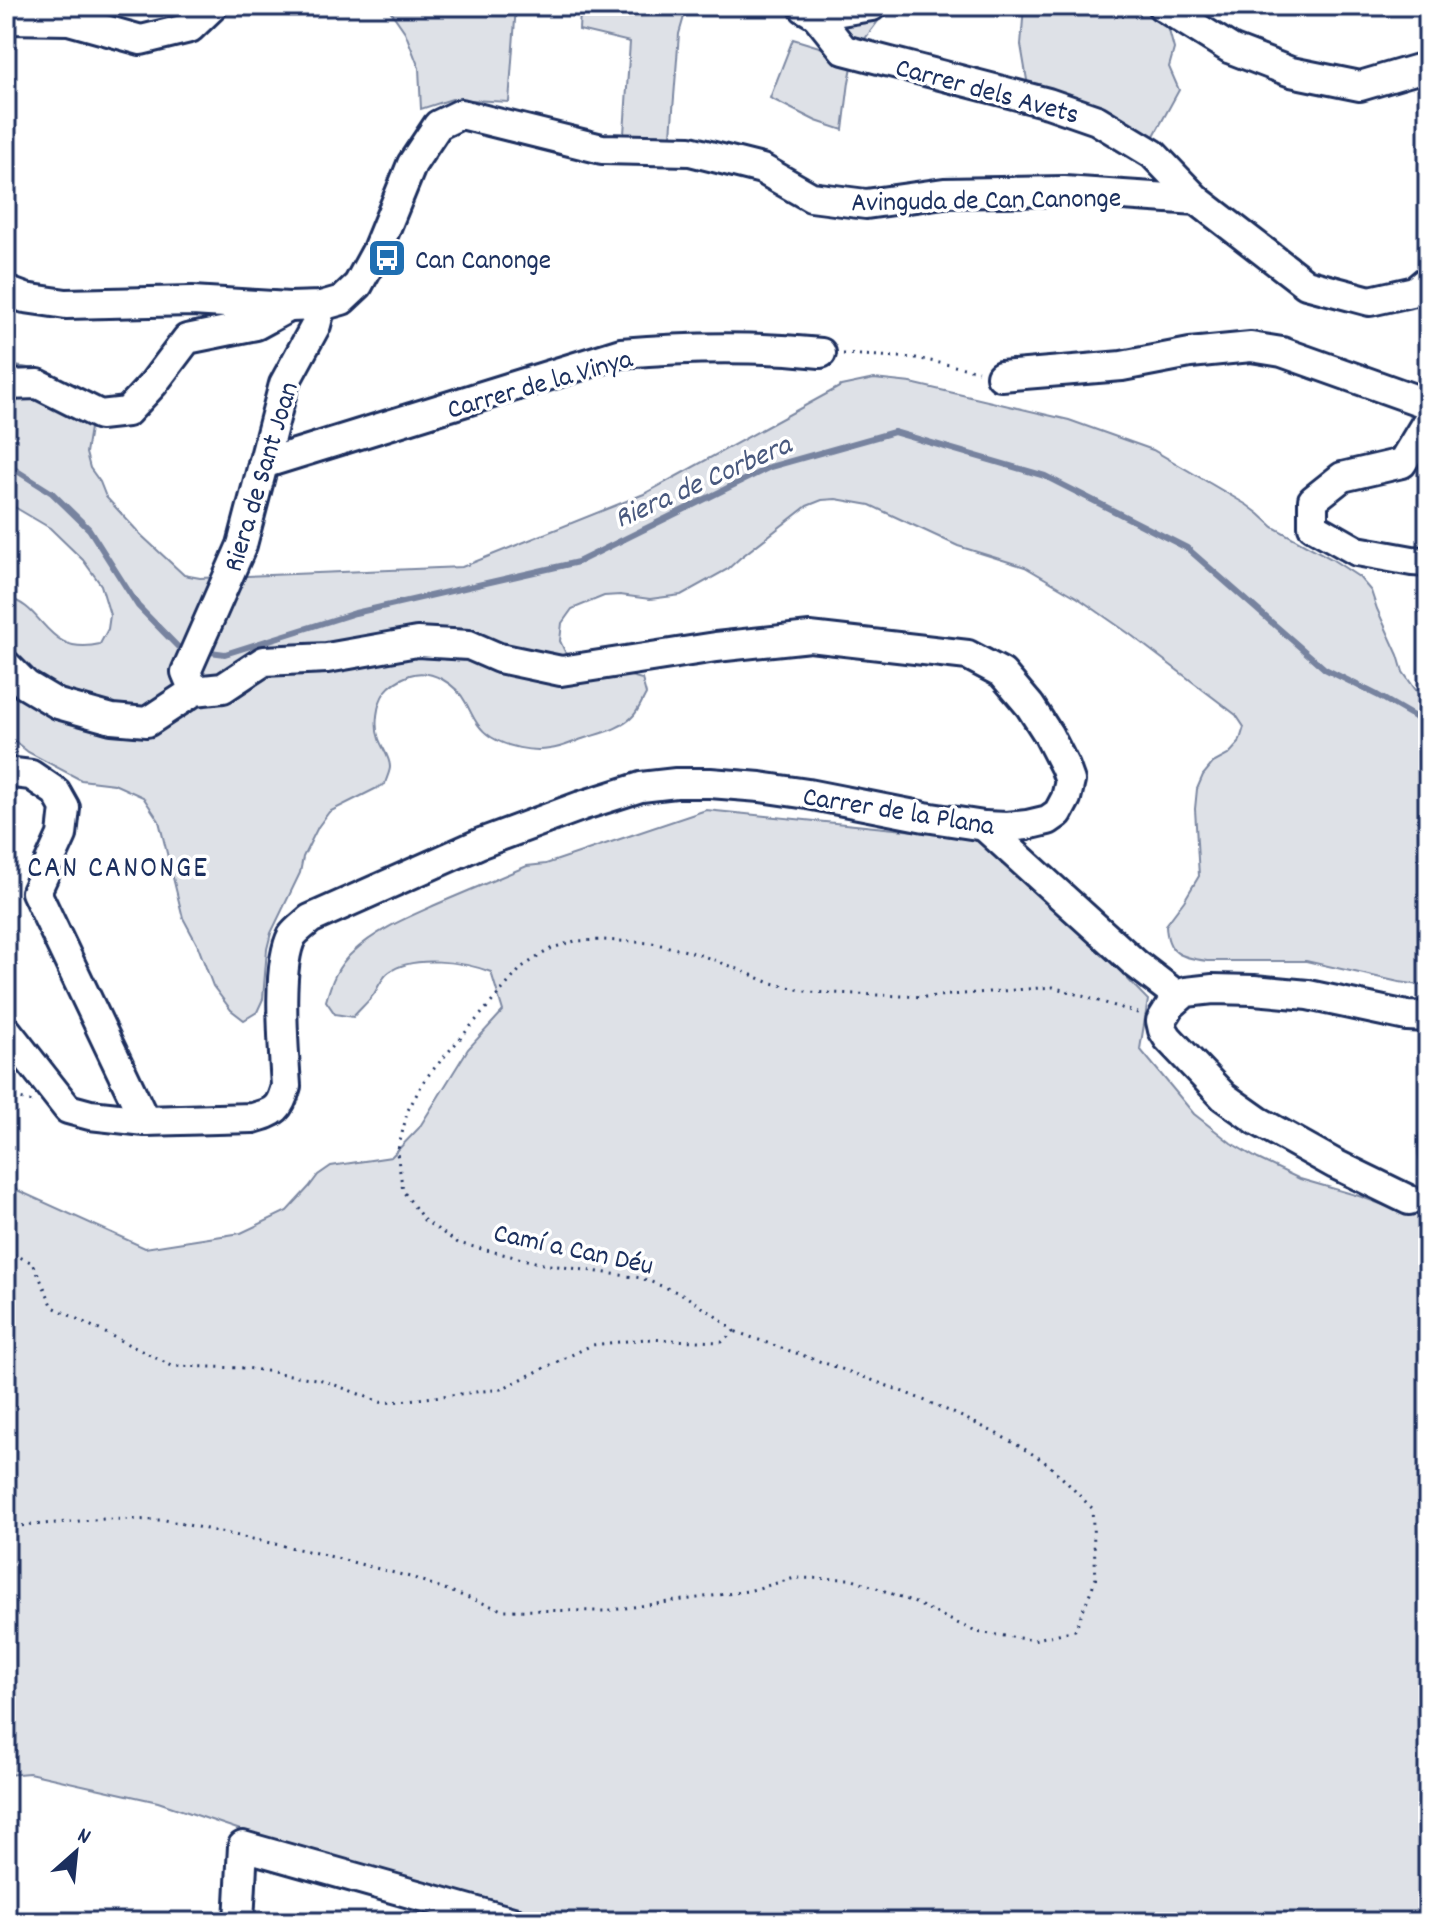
<svg xmlns="http://www.w3.org/2000/svg" width="1434" height="1928" font-family="Dekko,sans-serif">
<style>
.green{fill:#dee1e7;stroke:#7c88a2;stroke-width:2}
.lines{fill:none;stroke-linecap:round;stroke-linejoin:round}
.stream{stroke:#77839f;stroke-width:6}
.minor-casing{stroke:#1b2f5e;stroke-width:34}
.path{stroke:#1b2f5e;stroke-width:3;stroke-dasharray:2 6;stroke-linecap:butt}
.minor{stroke:#fff;stroke-width:28}
.labels{text-anchor:middle;stroke-width:7;stroke-linejoin:round;paint-order:stroke}
.street-label{font-size:28px;fill:#1b2f5e;stroke:#fff}
.poi-label{font-size:28px;fill:#1b2f5e;stroke:#fff;text-anchor:start}
.water-label{font-size:30px;font-style:italic;fill:#49597e;stroke:#fff}
.neighbourhood-label{font-size:30px;letter-spacing:2px;fill:#1b2f5e;stroke:#fff}
</style>
<rect width="100%" height="100%" fill="#fff"/>
<filter id="ink" filterUnits="userSpaceOnUse"><feTurbulence type="fractalNoise" baseFrequency=".0125" numOctaves="2"/><feDisplacementMap in="SourceGraphic" scale="16" xChannelSelector="R" yChannelSelector="G"/><feConvolveMatrix kernelMatrix="1 2 1 2 8 2 1 2 1" color-interpolation-filters="sRGB"/></filter>
<g filter="url(#ink)">
<!-- green -->
<g class="green">
<path d="M387,6H516L509,102L452,99L421,109L419,68L405,32Z"/>
<path d="M561,6H687L679,34L671,135L624,134L630,42L579,30L580,11Z"/>
<path d="M880,6L879,20L855,52L849,82L843,130L816,121L770,98L793,39L829,50L837,21Z"/>
<path d="M1024,6H1138L1167,23L1174,49L1169,67L1179,90L1150,143L1028,86L1021,45Z"/>
<path d="M12,366C55,368 67,391 91,422L86,453L90,468L100,482L106,497L141,535L184,575L200,578L462,567L644,494L841,386L874,379L911,383L1069,420L1153,450L1247,505L1259,514L1273,527L1330,558L1359,577L1371,591L1377,609L1398,655L1403,672L1428,707V986L1399,982L1306,961H1207C1180,957 1167,954 1166,925L1184,901L1199,876L1195,809L1197,789L1203,775L1213,763L1228,755L1239,743L1244,727L1236,715L1131,635L1078,598L1025,567L958,546L870,505L836,499L822,500L807,506L740,558L728,569L681,595L650,599L620,595L604,596L572,609L562,623L560,641L567,656L579,668L594,676L611,678L627,675L642,679L646,694C642,701 639,709 634,715C622,729 601,733 585,738C573,742 561,748 550,749C530,752 507,747 491,737C477,728 473,716 466,703C456,684 431,668 410,675C402,678 391,684 385,692C377,703 374,726 379,739C382,748 390,757 390,767C390,772 386,779 385,784L329,812L318,827L303,857L300,873L271,933L267,949L263,999L257,1012L244,1020L231,1010L213,986L197,944L183,918L159,821L143,797L114,784L81,780L28,752L6,734V598C45,604 44,657 100,644L108,629L110,615L101,585L83,560L50,528L6,502V367Z"/>
<path d="M706,810L984,838L1078,928L1148,1000L1140,1049L1194,1114L1231,1143L1258,1159L1300,1179L1359,1196L1402,1212L1417,1215L1428,1206V1922H444L427,1910L314,1855L158,1802L29,1773L6,1775V1185L145,1248L241,1233L287,1211L309,1187L318,1175L331,1166L391,1157L419,1128L468,1049L503,1011L491,972C465,962 412,954 388,973C382,978 378,987 374,994C368,1002 360,1009 353,1017L335,1014L326,1001C331,983 337,966 352,953C377,929 411,916 442,902C471,890 499,878 527,866L546,864Z"/>
<path d="M1428,1121V1192C1423,1172 1408,1137 1428,1121Z"/>
</g>
<g class="lines">
<!-- stream -->
<g class="stream">
<path d="M6,464L52,493L89,529L138,606L178,647L188,648"/>
<path d="M203,651L225,654L355,613L578,562L770,467L894,432L1045,476L1187,548L1325,669L1377,695L1415,717L1428,728"/>
</g>
<!-- minor casing -->
<g class="minor-casing">
<g id="minor">
<path d="M1162,6L1231,49L1291,72L1360,86L1428,66"/>
<path d="M804,8L816,15L872,6"/>
<path d="M816,15L844,50L1048,103L1097,120L1153,154L1197,200"/>
<path d="M6,19L69,20L141,40L190,28L213,6"/>
<path d="M6,291L25,298L66,304L192,301L289,307L321,306L342,300L358,285L376,252L412,164L438,125L461,114L602,149L690,151L762,169L811,197L866,204L944,193L1064,191L1197,200L1306,284L1370,301L1415,291L1428,280"/>
<path d="M1001,376L1122,366L1190,353L1251,347L1282,352L1428,404"/>
<path d="M6,385L38,384L100,415L127,412L153,384L187,339L256,325L289,307"/>
<path d="M1428,420L1402,463L1342,477L1313,500V526L1357,551L1412,561L1428,562"/>
<path d="M263,464L621,353C688,347 755,346 821,353"/>
<path d="M6,665L26,685L58,704L112,719L147,722L194,691L223,688L264,661L327,658L417,642L469,645L499,658L561,671L716,647L810,637L968,655L1002,673L1030,706L1048,734L1065,767L1070,781L1066,798L1058,813L1048,820L1027,825L1007,827L984,826L925,817L808,794L760,787L710,783H676L641,787L581,806L481,843L310,919C305,924 296,930 292,936C276,965 284,1052 286,1086C280,1109 275,1112 253,1118L145,1121L90,1115L68,1109L6,1030"/>
<path d="M194,691L186,672L242,545L284,384L316,325L321,306"/>
<path d="M6,772L31,775L56,792L65,808L62,835L36,892L145,1121"/>
<path d="M984,826L1136,964L1179,997"/>
<path d="M1409,1200L1335,1164L1258,1121L1224,1097L1168,1038L1163,1030L1161,1021L1171,1005L1186,992L1213,989L1254,990L1308,995L1407,1016L1428,1017"/>
<path d="M239,1922L243,1846L513,1922"/>
</g>
</g>
<!-- path -->
<g class="path">
<path d="M843,354L916,358L978,371"/>
<path d="M6,1096L33,1102"/>
<path d="M6,1251L33,1263L53,1307L172,1366L247,1368L322,1380L383,1403L501,1389L592,1345L645,1339L722,1342L734,1331L713,1314L682,1294L641,1278L543,1264L458,1243L424,1220L403,1191L397,1153L408,1110L425,1079L522,967L552,948L575,941L604,940L652,943L695,953L733,967L768,982L809,992L925,997L1053,987L1141,1014"/>
<path d="M6,1527L105,1519L165,1520L321,1554L414,1578L502,1610L604,1611L748,1591L795,1578L853,1579L911,1601L976,1632L1033,1640L1075,1630L1096,1578L1092,1508C1077,1494 1056,1469 1039,1458C948,1401 835,1368 734,1331"/>
</g>
<!-- minor -->
<use href="#minor" class="minor"/>
</g>
</g>
<!-- icons -->
<defs>
<g id="bus-square" transform="scale(2)"><rect x="-9" y="-9" width="18" height="18" rx="4" fill="#1f6fb2" stroke="#fff"/><path d="M-5-6H5V4H4V6H2V4H-2V6H-4V4H-5ZM-3.5-4V0h7V-4ZM-3.5 1.2v1.5H-2V1.2ZM2 1.2v1.5H3.5V1.2Z" fill="#fff"/></g>
</defs>
<g fill-rule="evenodd">
<use href="#bus-square" x="387" y="258"/>
</g>
<g class="labels">
<!-- street labels -->
<g class="street-label">
<text transform="translate(988 89) rotate(15)" y="10">Carrer dels Avets</text>
<text transform="translate(986 198) rotate(-1)" y="10">Avinguda de Can Canonge</text>
<text transform="translate(539 382) rotate(-16)" y="10">Carrer de la Vinya</text>
<text transform="translate(259 476) rotate(-73)" y="10">Riera de Sant Joan</text>
<text transform="translate(899 809) rotate(9)" y="10">Carrer de la Plana</text>
<text transform="translate(574 1247) rotate(12)" y="10">Camí a Can Déu</text>
</g>
<!-- poi labels -->
<g class="poi-label">
<text x="415" y="268">Can Canonge</text>
</g>
<!-- water labels -->
<g class="water-label">
<text transform="translate(702 480) rotate(-24)" y="10">Riera de Corbera</text>
</g>
<!-- neighbourhood labels -->
<g class="neighbourhood-label">
<text x="118" y="876">CAN CANONGE</text>
</g>
</g>
<!-- margin -->
<rect width="1434" height="1928" fill="none" stroke="#fff" stroke-width="32"/>
<rect x="16" y="16" width="1402" height="1896" fill="none" stroke="#1b2f5e" stroke-width="3" filter="url(#ink)"/>
<!-- north arrow -->
<g transform="translate(76 1852) rotate(27)" stroke="#ffffff" stroke-width="6" paint-order="stroke">
<path d="M0-6L14 30L0 20L-14 30Z" fill="#1b2f5e"/>
<text y="-12" font-size="22" font-weight="bold" text-anchor="middle" fill="#1b2f5e">N</text>
</g>
</svg>
